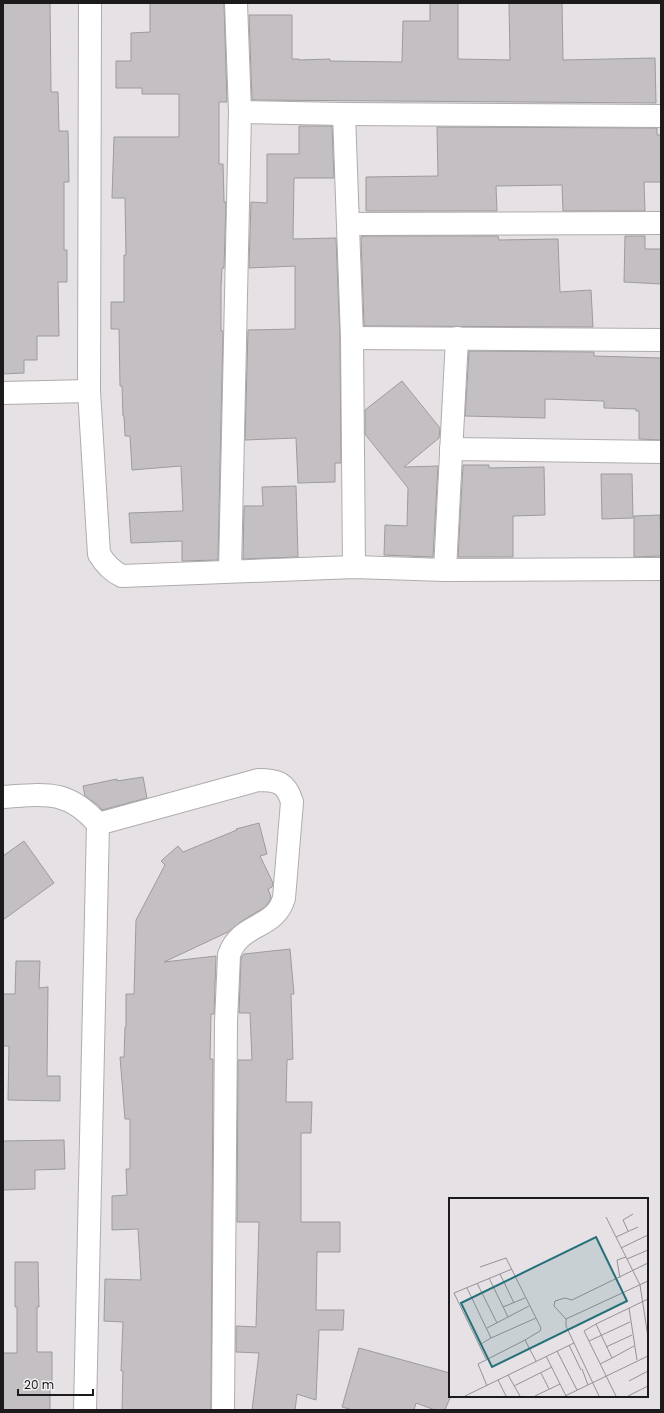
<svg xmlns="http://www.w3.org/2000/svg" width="664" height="1413" font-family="Poppins,sans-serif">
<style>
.building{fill:#c3bfc2;stroke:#9e9b9d}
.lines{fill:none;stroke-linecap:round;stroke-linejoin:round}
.street-casing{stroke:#b0acae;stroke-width:24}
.street{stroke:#fff;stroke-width:22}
.inset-road{fill:none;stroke:#959194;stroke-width:1}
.view{fill:#267079;fill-opacity:0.15;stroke:#267079;stroke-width:2}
.inset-edge{fill:none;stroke:#1c1a1b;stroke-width:2}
</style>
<rect width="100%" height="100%" fill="#e5e1e4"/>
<!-- building -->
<g class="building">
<path d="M3,3H50L51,92H58L59,131H68L69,182H64V250H67V282H58L59,336H37V360H24V373L3,374Z"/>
<path d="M150,3H224L227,102H219V164H223L224,202H226L224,268H222L221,286V331H223L218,560L182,561V541L131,543L129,513L183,511L181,466L132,470L130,436H125L124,416H123L122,386H120L119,329H111V302H124V255H126L125,198H112L114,137H179V94H142V88H116V61H131V33L150,32Z"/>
<path d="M430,3H458V59L510,60L509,3H562L563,60L655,58L656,103L252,100L249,15H292V59H299V60L330,59V61L402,62L403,21H430Z"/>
<path d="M299,126H332L334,178H294L293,239L336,238L340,338L341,463H335V482L298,483L296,438L245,440L248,330L295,329V266L249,268L251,202L267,203V154H299Z"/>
<path d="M437,127L657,128V135H661V182H644L645,211H563L562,185L496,186L497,211H366V177L438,176Z"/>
<path d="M366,236H498L499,240L558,239L560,292L591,290L593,327L364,326L361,237Z"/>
<path d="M625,236H645V249H661V284L624,282Z"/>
<path d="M469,351L594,352V356L661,358V440L639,439V411H636V409L604,408V401L545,399V418L465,416Z"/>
<path d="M402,381L440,428L439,438L404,467L438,466L433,557L384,555L385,525L407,526L408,488L365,434V410Z"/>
<path d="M463,465H489V468L544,467L545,515L513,516V557H458Z"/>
<path d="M601,474H632L633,518L602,519Z"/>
<path d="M296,486L298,557L243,559L244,506H263L262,487Z"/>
<path d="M660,515L661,556L634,557V516Z"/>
<path d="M143,777L147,798L102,810L98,805L85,796L83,786L117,779V781Z"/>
<path d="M259,823L267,854L260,856L273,883L272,887L268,889L271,897L269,902L265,907L242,921L228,932L164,962L216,956L214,1014H211L210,1059H213L211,1410H122L123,1371H121L123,1322L104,1321L105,1279L141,1280L138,1229L112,1230V1196L127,1195L126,1169H130V1119H125L120,1057H124L125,1027H126V994H134L136,920L165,865L161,861L178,846L183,852L237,830L236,829Z"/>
<path d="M24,841L54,883L3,920V856Z"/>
<path d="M290,949L294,994H291L293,1059L287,1060L286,1102H312L311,1133H301V1222H340V1252H317L316,1310H344L343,1330H319L316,1400L297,1394L295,1410H252L259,1353L236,1352V1326L256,1327L259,1222H237L238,1060H252L250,1013H239L241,958L244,954Z"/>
<path d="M16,961H40L39,988L48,987L47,1076H60V1101L8,1100L9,1046H3V994H15Z"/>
<path d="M64,1140L65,1169L35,1170V1189L3,1190V1141Z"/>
<path d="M15,1262H38L39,1307H37V1352H52V1383H50V1410H3V1353H17V1307H15Z"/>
<path d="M359,1348L450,1373V1398L445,1410H435L416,1403L414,1410H353L342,1407Z"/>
</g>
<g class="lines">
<!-- street casing -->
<g class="street-casing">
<g id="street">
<path d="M90,3L89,391L99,554C105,564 111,571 122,576L354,567L445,570L661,569"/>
<path d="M236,3L240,112L344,114L661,116"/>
<path d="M344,114L352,338L354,567"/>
<path d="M348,224L661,223"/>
<path d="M352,338L661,340"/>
<path d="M3,393L89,391"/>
<path d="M451,449L661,452"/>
<path d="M445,570L457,338"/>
<path d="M230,571L240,112"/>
<path d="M3,797C45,794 68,789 98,824L85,1410"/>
<path d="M98,824L258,780C277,780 286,782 292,802L284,898C275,930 240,922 229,955L226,1022L223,1410"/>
</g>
</g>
<!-- street -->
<use href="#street" class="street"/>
</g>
<!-- overview -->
<g transform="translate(449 1198)">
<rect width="199" height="199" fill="#e5e1e4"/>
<path class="inset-road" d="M157,19L191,87L199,139M179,33L174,22L184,16M167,39L189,29M172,50L199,37M178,61L199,52M31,69L57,60L92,130L91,133L76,142L29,166L38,188M51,76L65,105M40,80L59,119M171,80L168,62L177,59M28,85L48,125M18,90L42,140L30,147M54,109L76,100M180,110L188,162M117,121L105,108L106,103L116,100L123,102L199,65M147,126L135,133L167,198M38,130L80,108M42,140L87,120M76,142L87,163M140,143L181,124M125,145L117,128V121L199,83M120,147L132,172M157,149L183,137M108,153L128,192M97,158L117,198M163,160L185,148M37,161L5,95L63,71M151,166L163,160L147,126L199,101M133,171L139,187M92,175L100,191M59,177L71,198M49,182L57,198M180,183L199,173M65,188L103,169M16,198L125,145L150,198M86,198L111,186M116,198L199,158M179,198L199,188"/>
<path class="view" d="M147,39L178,103L43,169L12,105Z"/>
<rect width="199" height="199" class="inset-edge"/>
</g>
<!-- border -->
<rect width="664" height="1413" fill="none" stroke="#1c1a1b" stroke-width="8"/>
<!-- scale -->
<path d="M18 1389v6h75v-6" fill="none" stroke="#1c1a1b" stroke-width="2"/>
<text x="24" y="1389" font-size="12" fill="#1c1a1b" stroke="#f2eff1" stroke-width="3" paint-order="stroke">20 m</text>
</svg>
